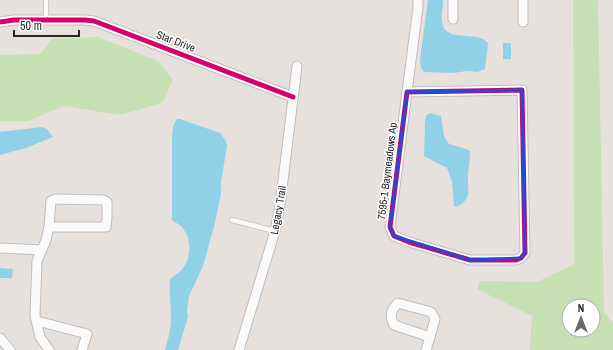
<svg xmlns="http://www.w3.org/2000/svg" width="613" height="350" font-family="'Archivo Narrow',sans-serif">
<style>
.green{fill:#c7e0b4;fill-rule:evenodd}
.water{fill:#90d1e7}
.lines{fill:none;stroke-linecap:round;stroke-linejoin:round}
.lane-casing{stroke:#bfbdbe;stroke-width:6}
.street-casing{stroke:#bfbdbe;stroke-width:11}
.lane{stroke:#fbfafa;stroke-width:4.5}
.street{stroke:#fbfafa;stroke-width:9}
.cycleway-casing{stroke:#fff;stroke-width:8}
.cycleway{stroke:#d6006c;stroke-width:5}
.marked{fill:none;stroke:#1d4ed8;stroke-width:3;stroke-linejoin:round}
.labels{text-anchor:middle;stroke-width:3;stroke-linejoin:round;paint-order:stroke}
.street-label{font-size:11px;fill:#272727;stroke:#fff}
</style>
<rect width="100%" height="100%" fill="#e6e1dc"/>
<!-- green -->
<g class="green">
<path d="M573,0H598L604,312L613,323V350H530L532,316L477,289L480,281L537,282L574,264ZM569,306H593V330H569Z"/>
<path d="M98,37L158,61L173,80L162,103L120,115L64,106L28,121H0V55L40,54L52,39Z"/>
</g>
<!-- water -->
<g class="water">
<path d="M428,0H443C443,7 441,15 442,22C444,41 472,33 483,39C484,39 487,42 488,43L485,69L478,72L467,71L453,73L424,72L421,68L420,60Z"/>
<rect x="503" y="43" width="8" height="16"/>
<path d="M430,113L441,116L444,136L449,144L466,149L470,151C470,159 469,166 468,174C467,181 470,191 467,197C465,202 460,206 455,207L454,205L452,182L447,168L424,156L425,123L426,116Z"/>
<path d="M177,119H180L220,133L226,141L227,146L221,182V193L215,223L203,266L189,296L187,310L188,317L178,350H165C168,340 171,329 171,318C171,305 169,293 170,280C174,275 179,273 182,269C191,259 192,240 184,230C181,225 176,223 172,220V138L173,126Z"/>
<path d="M42,127L47,129L53,137L26,148L0,155V132Z"/>
<path d="M0,268L13,269L12,278H0Z"/>
</g>
<g class="lines">
<!-- lane casing -->
<g class="lane-casing">
<g id="lane">
<path d="M46,0V20"/>
<path d="M232,220L275,231"/>
</g>
</g>
<!-- street casing -->
<g class="street-casing">
<g id="street">
<path d="M453,0V19"/>
<path d="M523,0V22"/>
<path d="M0,22L14,20H85L94,21L293,97"/>
<path d="M522,90L525,253L521,258L516,260H470L409,242L394,236L390,227L407,92Z"/>
<path d="M407,92L418,7V0"/>
<path d="M55,199L103,200L107,202V218L106,227H49L51,201Z"/>
<path d="M49,227L46,240L37,261L35,316L40,337L49,350"/>
<path d="M0,248L42,250"/>
<path d="M398,303L431,312L435,319L430,337L394,325C389,315 391,310 398,303Z"/>
<path d="M37,321L87,334L82,350"/>
<path d="M0,338L10,350"/>
<path d="M239,350L275,231L280,205L297,66"/>
<path d="M426,350L430,337"/>
</g>
</g>
<!-- lane -->
<use href="#lane" class="lane"/>
<!-- street -->
<use href="#street" class="street"/>
<!-- cycleway casing -->
<g class="cycleway-casing">
<g id="cycleway">
<path d="M0,22L14,20H85L94,21L293,97"/>
<path d="M522,90L525,253L521,258L516,260H470L409,242L394,236L390,227L407,92Z"/>
</g>
</g>
<!-- cycleway -->
<use href="#cycleway" class="cycleway"/>
</g>
<!-- marked area -->
<path class="marked" d="M522,90L525,253L521,258L470,260L394,236L390,227L407,92Z"/>
<g class="labels">
<!-- street labels -->
<g class="street-label">
<text transform="translate(176 41) rotate(21)" y="4">Star Drive</text>
<text transform="translate(387 171) rotate(-83)" y="4">7595-1 Baymeadows Ap</text>
<text transform="translate(278 210) rotate(-80)" y="4">Legacy Trail</text>
</g>
</g>
<!-- north arrow -->
<g transform="translate(581 318)"><circle r="19" fill="#ffffff" stroke="#a9a9a9"/>
<path d="M0-3L7 15L0 10L-7 15Z" fill="#6a6866"/>
<text y="-6" font-size="11" font-weight="bold" text-anchor="middle" fill="#272727">N</text>
</g>
<!-- scale -->
<path d="M14 30v6h65v-6" fill="none" stroke="#272727" stroke-width="2"/>
<text x="20" y="30" font-size="12" fill="#272727" stroke="#ffffff" stroke-width="3" paint-order="stroke">50 m</text>
</svg>
